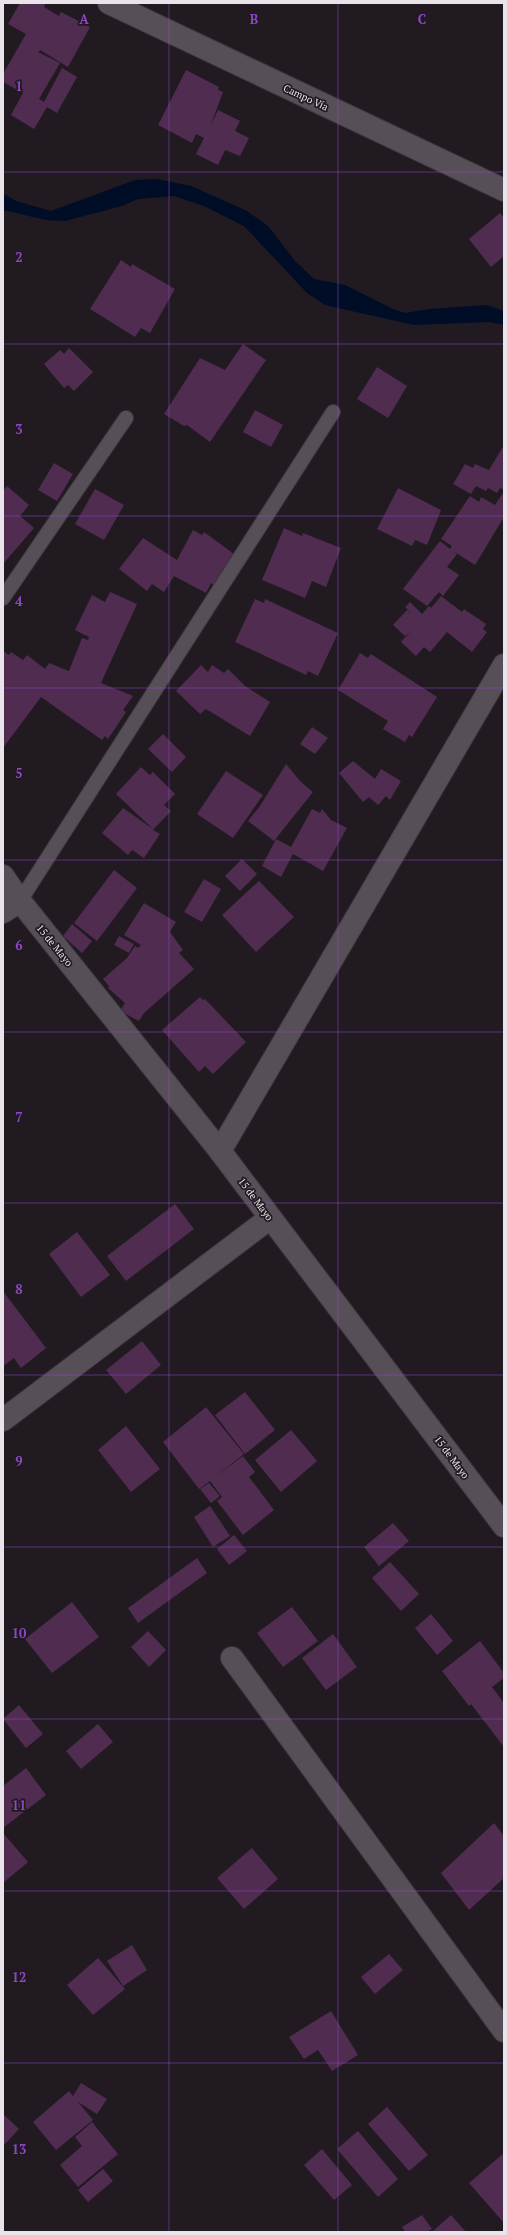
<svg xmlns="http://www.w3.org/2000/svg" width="507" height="2235" font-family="'PT Serif',serif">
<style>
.water{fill:#000d26}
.building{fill:#502c51}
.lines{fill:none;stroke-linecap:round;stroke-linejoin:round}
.lane-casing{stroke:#3b373b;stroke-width:16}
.street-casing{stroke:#3b373b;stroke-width:24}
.secondary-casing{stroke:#3b373b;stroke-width:24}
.lane{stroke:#574f57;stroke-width:14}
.street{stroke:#574f57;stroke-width:22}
.secondary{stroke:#574f57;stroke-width:22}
.grid{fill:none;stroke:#8c48c5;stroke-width:1;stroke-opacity:0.55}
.labels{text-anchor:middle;stroke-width:3.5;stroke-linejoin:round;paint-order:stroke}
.street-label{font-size:10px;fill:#e9e4e9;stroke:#211a21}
.grid-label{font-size:13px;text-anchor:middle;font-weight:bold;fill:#8c48c5;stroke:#211a21;stroke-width:3.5;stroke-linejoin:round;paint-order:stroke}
</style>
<rect width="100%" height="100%" fill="#211a21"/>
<!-- water -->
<path class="water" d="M157,179L191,186L247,211L268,226L295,261L314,279L345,285L393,309L405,313L429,309L487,305L504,311V325L490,322L414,325L325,305L307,293L244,226L204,206L174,196L138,199L122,206L65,221L46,220L3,210V193L16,201L51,211L135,180Z"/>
<!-- building -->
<g class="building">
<path d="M20,3H44L45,4L44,7L59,16L61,12L90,27L68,67L40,50L38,52L60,63L39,99L44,102L62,68L77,77L57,113L47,107L34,129L11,115L23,93L3,82V74L26,34L8,24Z"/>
<path d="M186,70L219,87L218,90L223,92L210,127L218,110L240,121L235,131L249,138L240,156L225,150L218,165L196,154L204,138L196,134L192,143L158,125Z"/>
<path d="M500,213L504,218V256L491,267L469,239Z"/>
<path d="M121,260L131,267L132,264L175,289L150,333L141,328L135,337L90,309Z"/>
<path d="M243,344L266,360L210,442L187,425L184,426L164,414L200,358L225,370Z"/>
<path d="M69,348L93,372L74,391L68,385L64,388L44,364L60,350L64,354Z"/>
<path d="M377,367L407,386L388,418L357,399Z"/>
<path d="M255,410L283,425L271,447L243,432Z"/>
<path d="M504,445V490L500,488L497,493L488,488L486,491L476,486L471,494L453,484L465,464L473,468L475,464L489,470Z"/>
<path d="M54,463L73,474L57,501L38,490Z"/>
<path d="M7,486L29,505L20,516L34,528L3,564V491Z"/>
<path d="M398,488L441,510L427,545L415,540L412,546L377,529Z"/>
<path d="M95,489L124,505L104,540L75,524Z"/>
<path d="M503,493L504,517L475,565L453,551L457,554L447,567L459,575L443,596L439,592L427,606L403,589L440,541L450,549L452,546L441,539L470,496L479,502L481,497L495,505Z"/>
<path d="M284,528L302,536L303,533L341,548L326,587L312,581L305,598L262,580Z"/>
<path d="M193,530L202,535L204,532L234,554L213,585L211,583L206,593L174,576L164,592L152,584L147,591L119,569L143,538L177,560Z"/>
<path d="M110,592L137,604L101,683L133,696L123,710L126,712L108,739L105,736L102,740L41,697L3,748V651L9,655L11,652L23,660L27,655L45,669L49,663L69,671L82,638L88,640L89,637L75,630L92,595L105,602Z"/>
<path d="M441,596L462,612L464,609L486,624L483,629L487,632L472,652L447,632L430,652L424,647L416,656L401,642L410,632L405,636L393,625L407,610L412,614L405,607L410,602L422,614L429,606L431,608Z"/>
<path d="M255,599L264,603L265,599L338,633L318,676L308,671L306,675L235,642Z"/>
<path d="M360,653L368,658L371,654L437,697L412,737L409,735L405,742L383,729L388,721L338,690Z"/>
<path d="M201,665L208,672L212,665L224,673L228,669L245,686L270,702L250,736L206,709L200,714L176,691Z"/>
<path d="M312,727L328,738L315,754L300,744Z"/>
<path d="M163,734L186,757L172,772L148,749Z"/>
<path d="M353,761L375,779L381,769L401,781L390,800L386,796L378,805L369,797L363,802L339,773Z"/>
<path d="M286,764L301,782L313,792L274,841L248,821L260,806Z"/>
<path d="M141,767L150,775L153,772L175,794L164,805L171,811L153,830L160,834L144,858L132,850L128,855L102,833L123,808L153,829L116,794Z"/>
<path d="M226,771L263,795L233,838L197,814Z"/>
<path d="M312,809L320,813L322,809L331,820L347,828L323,871L293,854L281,877L262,866L276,839L291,847Z"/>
<path d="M242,859L257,874L240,891L225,876Z"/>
<path d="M114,870L137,888L97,941L74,923Z"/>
<path d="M204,879L221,889L202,922L184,912Z"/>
<path d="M259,881L294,917L256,952L222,915Z"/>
<path d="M144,903L176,922L170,932L183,950L179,953L194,969L144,1013L139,1021L120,1011L125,1003L108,988L109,986L103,979L127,958L135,946L138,948L141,945L124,935Z"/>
<path d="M72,924L92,941L82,953L63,936Z"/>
<path d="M119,936L134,944L129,953L114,945Z"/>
<path d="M200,997L203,1000L205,999L246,1042L213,1074L205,1066L199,1072L162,1030Z"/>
<path d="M175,1204L194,1229L126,1281L107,1256Z"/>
<path d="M77,1232L110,1275L81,1297L49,1254Z"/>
<path d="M3,1291L46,1348L21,1368L14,1358L3,1366Z"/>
<path d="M142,1341L161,1365L126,1394L106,1370Z"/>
<path d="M245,1392L275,1430L245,1454L215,1415Z"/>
<path d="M206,1407L244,1454L215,1477L243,1456L255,1472L249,1477L274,1510L243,1535L217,1501L222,1497L210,1481L199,1489L163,1442Z"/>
<path d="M126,1426L160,1469L131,1492L98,1450Z"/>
<path d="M291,1430L317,1461L281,1492L255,1460Z"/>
<path d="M209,1483L220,1496L211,1503L200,1489Z"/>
<path d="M210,1506L230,1536L213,1547L194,1517Z"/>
<path d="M393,1523L409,1541L379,1566L364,1547Z"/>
<path d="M234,1535L247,1551L229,1565L217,1549Z"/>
<path d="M197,1558L207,1573L138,1623L128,1608Z"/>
<path d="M390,1562L419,1594L401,1611L372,1578Z"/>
<path d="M72,1602L99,1637L52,1673L25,1639Z"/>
<path d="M292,1607L318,1641L283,1667L257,1633Z"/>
<path d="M431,1614L453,1641L437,1655L415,1628Z"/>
<path d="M148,1631L166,1650L149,1667L131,1647Z"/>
<path d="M333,1634L357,1667L326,1690L302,1658Z"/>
<path d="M480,1641L504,1673V1678L492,1687L504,1703V1747L471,1704L469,1706L442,1671Z"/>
<path d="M19,1705L43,1734L26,1748L3,1719Z"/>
<path d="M98,1724L113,1742L81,1769L66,1751Z"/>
<path d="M26,1768L46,1795L3,1828V1786Z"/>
<path d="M494,1823L504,1836V1878L469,1910L441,1873Z"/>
<path d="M3,1833L28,1862L3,1883Z"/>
<path d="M252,1848L278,1879L244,1909L217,1878Z"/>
<path d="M132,1945L147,1970L123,1986L107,1961Z"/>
<path d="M389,1954L403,1970L375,1994L361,1977Z"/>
<path d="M98,1958L125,1989L93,2015L67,1985Z"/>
<path d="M331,2011L358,2055L332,2071L318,2050L304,2059L289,2037Z"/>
<path d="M81,2083L107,2099L97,2114L78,2102L93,2120L56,2150L33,2122L69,2091L73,2096Z"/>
<path d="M387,2107L428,2155L409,2171L368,2124Z"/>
<path d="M3,2114L19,2129L5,2144L3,2142Z"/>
<path d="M92,2122L118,2154L78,2187L60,2165L82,2146L75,2137Z"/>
<path d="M358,2131L398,2179L378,2197L337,2149Z"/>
<path d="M322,2149L352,2185L334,2200L304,2165Z"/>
<path d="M504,2153V2223L469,2183Z"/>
<path d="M103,2169L113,2181L88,2202L78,2190Z"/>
<path d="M422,2215L432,2229L427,2232H405L402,2227Z"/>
<path d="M451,2215L466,2232H432Z"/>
</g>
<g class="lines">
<!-- lane casing -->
<g class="lane-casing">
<g id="lane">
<path d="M3,598L126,418"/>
<path d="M20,901L333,412"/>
</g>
</g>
<!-- street casing -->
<g class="street-casing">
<g id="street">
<path d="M3,876L20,901L220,1151L504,1526"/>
<path d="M3,912L20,901"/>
<path d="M220,1151L504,665"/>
<path d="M3,1420L270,1218"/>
<path d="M232,1658L504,2031"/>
</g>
</g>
<!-- secondary casing -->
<g class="secondary-casing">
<path id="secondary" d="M109,3L504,190"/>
</g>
<!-- lane -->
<use href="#lane" class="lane"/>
<!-- street -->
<use href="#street" class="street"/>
<!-- secondary -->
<use href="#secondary" class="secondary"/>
</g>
<!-- grid -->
<path class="grid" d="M169,3V2232M338,3V2232M3,172H504M3,344H504M3,516H504M3,688H504M3,860H504M3,1032H504M3,1203H504M3,1375H504M3,1547H504M3,1719H504M3,1891H504M3,2063H504"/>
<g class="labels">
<!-- street labels -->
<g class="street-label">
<text transform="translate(306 97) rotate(25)" y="4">Campo Vía</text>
<text transform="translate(55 945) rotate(51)" y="4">15 de Mayo</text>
<text transform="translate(256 1199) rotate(53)" y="4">15 de Mayo</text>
<text transform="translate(452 1457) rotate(53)" y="4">15 de Mayo</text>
</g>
</g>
<g class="grid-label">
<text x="84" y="24">A</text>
<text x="254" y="24">B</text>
<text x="422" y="24">C</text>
<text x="19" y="91">1</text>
<text x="19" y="262">2</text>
<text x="19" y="434">3</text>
<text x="19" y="606">4</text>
<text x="19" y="778">5</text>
<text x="19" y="950">6</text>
<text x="19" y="1122">7</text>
<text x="19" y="1294">8</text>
<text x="19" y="1466">9</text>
<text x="19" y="1638">10</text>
<text x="19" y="1810">11</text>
<text x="19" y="1982">12</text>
<text x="19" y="2154">13</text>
</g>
<!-- border -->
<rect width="507" height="2235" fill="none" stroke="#e9e4e9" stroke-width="8"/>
</svg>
